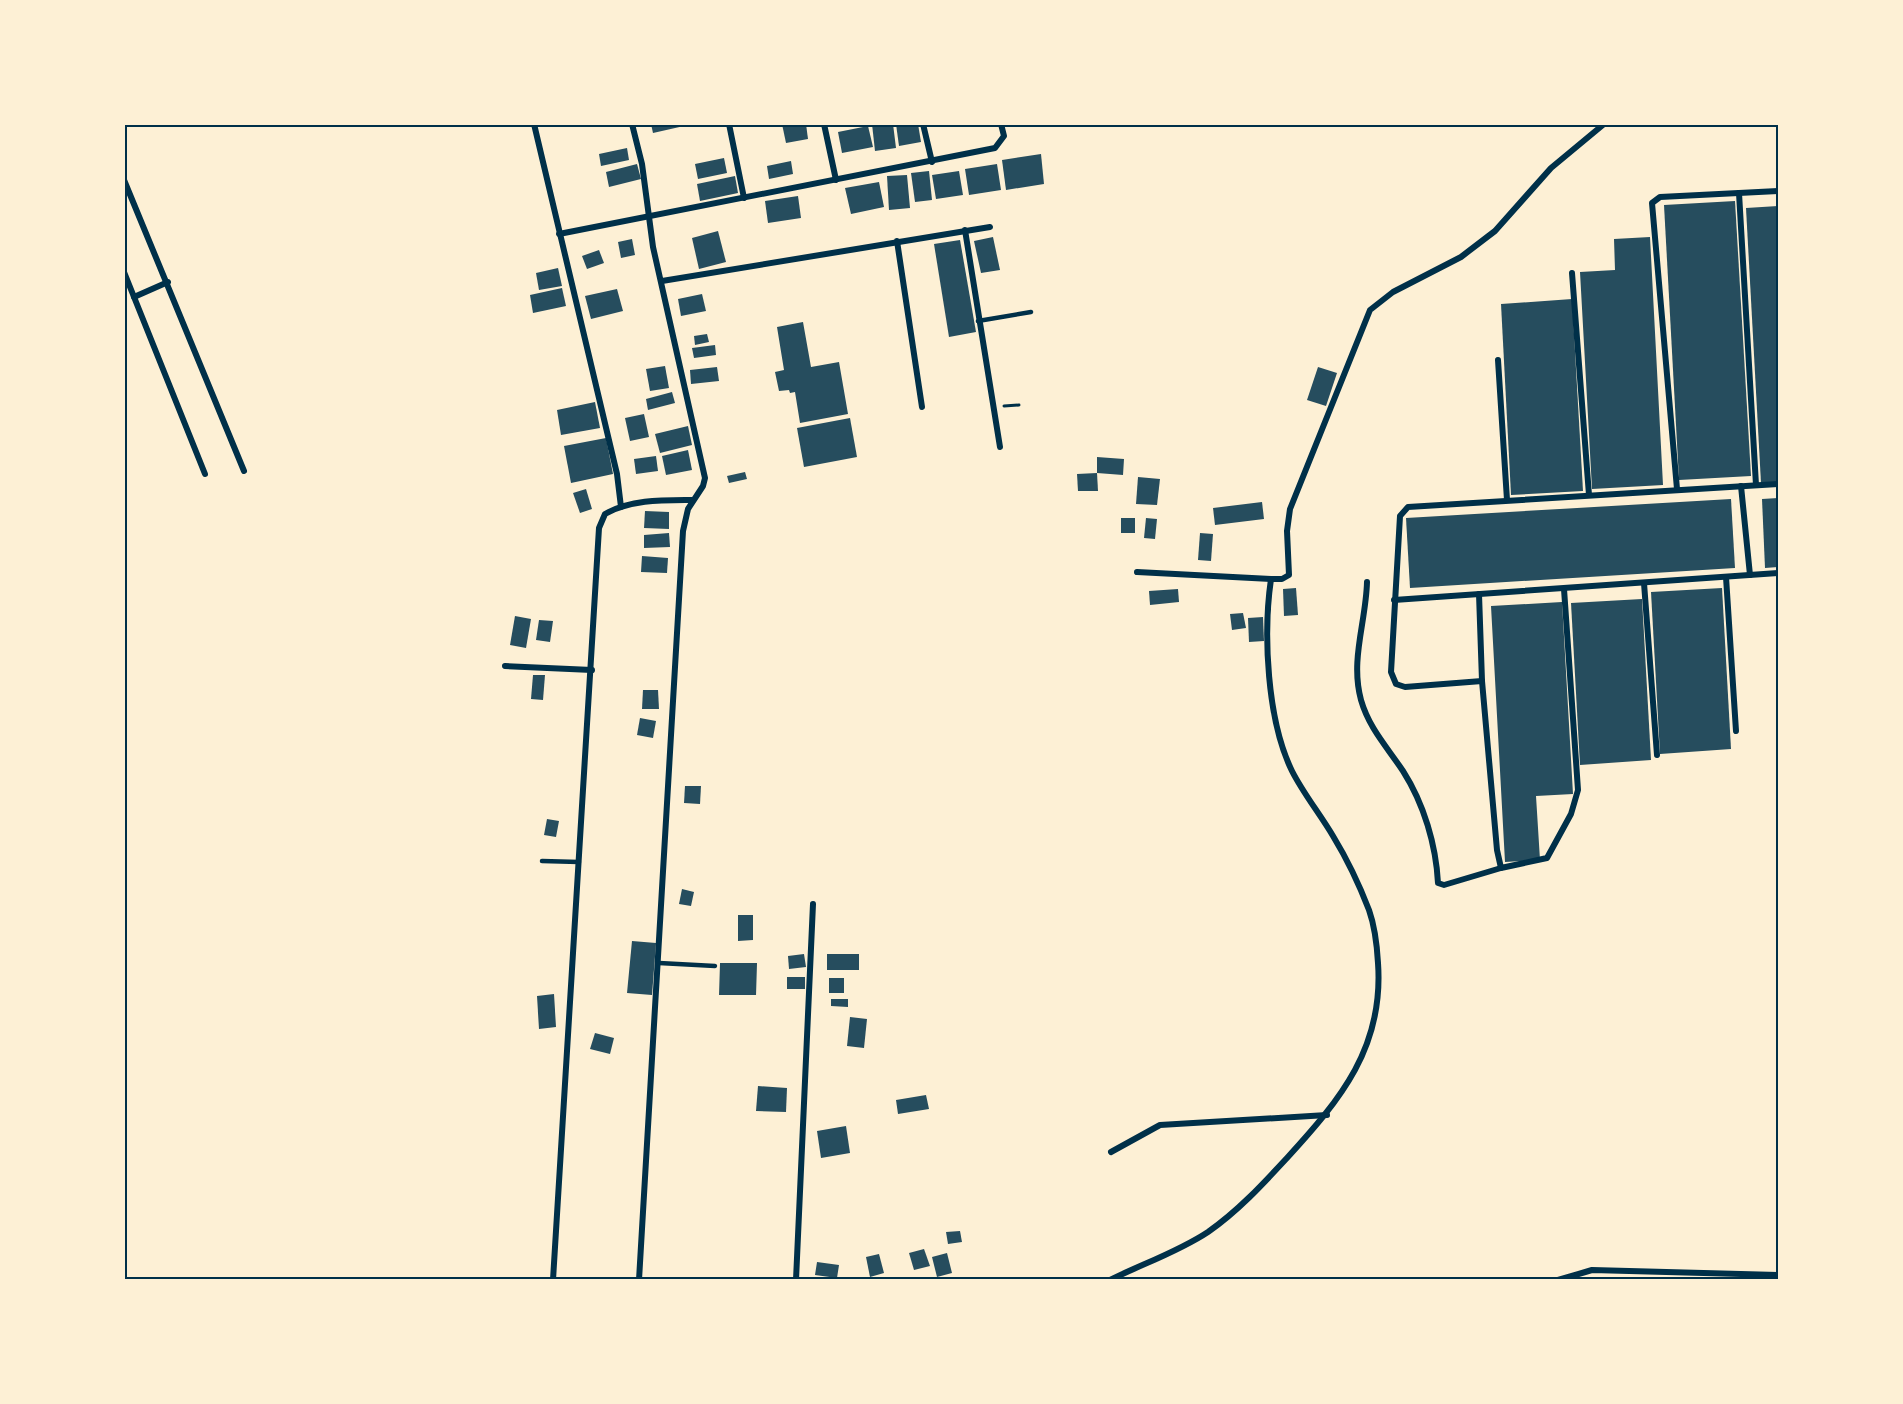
<svg xmlns="http://www.w3.org/2000/svg" width="1903" height="1404" font-family="'Archivo Narrow',sans-serif">
<style>
.building{fill:#264d5e}
.lines{fill:none;stroke-linecap:round;stroke-linejoin:round}
.path{stroke:#003049;stroke-width:3}
.service{stroke:#003049;stroke-width:4.5}
.minor{stroke:#003049;stroke-width:6}
.neatline{fill:none;stroke:#003049;stroke-width:2}
</style>
<rect width="100%" height="100%" fill="#fdf0d5"/>
<!-- building -->
<g class="building">
<path d="M651,124H683L684,126L653,133Z"/>
<path d="M782,124H806L808,139L786,143Z"/>
<path d="M872,124H893L896,148L875,151Z"/>
<path d="M896,124H918L921,142L899,146Z"/>
<path d="M868,126L873,147L842,153L838,132Z"/>
<path d="M627,148L629,160L601,166L599,154Z"/>
<path d="M1041,154L1044,184L1006,190L1002,160Z"/>
<path d="M724,158L727,173L698,179L695,164Z"/>
<path d="M791,161L793,174L769,179L767,166Z"/>
<path d="M637,164L641,179L609,187L606,172Z"/>
<path d="M997,164L1001,190L969,195L965,169Z"/>
<path d="M929,171L932,200L915,202L911,173Z"/>
<path d="M959,171L963,195L936,199L932,175Z"/>
<path d="M907,175L910,208L889,210L887,176Z"/>
<path d="M735,176L738,193L700,201L697,184Z"/>
<path d="M879,182L884,207L851,214L845,188Z"/>
<path d="M798,196L801,218L768,223L765,201Z"/>
<path d="M1735,201L1751,476L1679,480L1664,205Z"/>
<path d="M1778,206V482L1761,483L1746,208Z"/>
<path d="M718,231L726,262L699,269L692,238Z"/>
<path d="M993,237L1000,270L981,273L974,241Z"/>
<path d="M1650,237L1663,485L1592,489L1580,272L1615,270L1614,239Z"/>
<path d="M632,239L635,255L621,258L618,242Z"/>
<path d="M960,240L976,332L949,337L934,244Z"/>
<path d="M599,250L604,263L587,269L582,256Z"/>
<path d="M558,268L562,286L539,290L536,273Z"/>
<path d="M562,288L566,306L533,313L530,295Z"/>
<path d="M617,289L623,311L591,319L585,296Z"/>
<path d="M702,294L706,311L681,316L678,299Z"/>
<path d="M1572,299L1583,491L1511,495L1501,304Z"/>
<path d="M803,322L811,367L839,362L848,414L800,423L795,392L790,393L789,390L779,391L775,372L784,370L777,327Z"/>
<path d="M707,334L709,342L695,345L694,336Z"/>
<path d="M715,345L716,355L694,358L692,348Z"/>
<path d="M665,366L669,388L650,391L646,369Z"/>
<path d="M717,367L719,381L691,384L690,370Z"/>
<path d="M1318,367L1337,373L1326,406L1307,400Z"/>
<path d="M672,392L675,403L648,410L646,399Z"/>
<path d="M595,402L600,428L561,435L557,410Z"/>
<path d="M644,414L649,437L630,441L625,418Z"/>
<path d="M850,418L857,457L804,467L797,428Z"/>
<path d="M688,426L692,445L660,453L655,434Z"/>
<path d="M606,438L613,474L571,483L564,446Z"/>
<path d="M688,450L692,470L666,475L662,456Z"/>
<path d="M656,456L658,471L636,474L634,459Z"/>
<path d="M1097,457L1124,459L1123,475L1097,473Z"/>
<path d="M745,472L747,479L729,483L727,476Z"/>
<path d="M1097,473L1098,491H1078L1077,474Z"/>
<path d="M1138,477L1160,479L1157,505L1136,504Z"/>
<path d="M586,489L592,509L580,513L573,493Z"/>
<path d="M1778,498V567L1765,568L1762,499Z"/>
<path d="M1731,499L1735,568L1410,588L1406,518Z"/>
<path d="M1262,502L1264,519L1215,525L1213,508Z"/>
<path d="M645,511L669,512V529L644,528Z"/>
<rect x="1121" y="518" width="14" height="15"/>
<path d="M1146,518L1157,519L1155,539L1144,538Z"/>
<path d="M669,533L670,547L644,548V535Z"/>
<path d="M1200,533L1213,534L1211,561L1198,560Z"/>
<path d="M642,556L668,558L667,573L641,572Z"/>
<path d="M1296,588L1298,615L1284,616L1283,589Z"/>
<path d="M1722,588L1731,749L1660,754L1651,592Z"/>
<path d="M1178,589L1179,602L1150,605L1149,591Z"/>
<path d="M1642,599L1651,760L1580,765L1571,603Z"/>
<path d="M1562,602L1573,794L1536,796L1540,860L1505,862L1491,606Z"/>
<path d="M1243,613L1246,628L1232,630L1230,614Z"/>
<path d="M515,616L531,619L526,648L510,645Z"/>
<path d="M1263,617L1264,641L1249,642L1248,618Z"/>
<path d="M539,620L553,621L550,642L536,640Z"/>
<path d="M533,675H545L543,700L531,699Z"/>
<path d="M643,690H658L659,709H642Z"/>
<path d="M640,718L656,721L653,738L637,735Z"/>
<path d="M685,786H701L700,804L684,803Z"/>
<path d="M547,819L559,821L556,837L544,835Z"/>
<path d="M682,889L694,892L691,906L679,904Z"/>
<path d="M738,915H753V940L738,941Z"/>
<path d="M632,941L656,943L652,995L627,993Z"/>
<path d="M804,954L806,967L789,969L788,956Z"/>
<rect x="827" y="954" width="32" height="16"/>
<path d="M720,963H757L756,995H719Z"/>
<rect x="787" y="977" width="18" height="12"/>
<rect x="829" y="978" width="15" height="15"/>
<path d="M554,994L556,1027L539,1029L537,996Z"/>
<path d="M831,999H848V1007L831,1006Z"/>
<path d="M850,1017L867,1019L864,1048L847,1046Z"/>
<path d="M595,1033L614,1038L610,1054L590,1049Z"/>
<path d="M758,1086L787,1088L786,1112L756,1111Z"/>
<path d="M926,1095L929,1109L898,1114L896,1100Z"/>
<path d="M846,1126L850,1153L821,1158L817,1131Z"/>
<path d="M960,1231L962,1242L948,1244L946,1232Z"/>
<path d="M924,1249L930,1266L914,1270L909,1253Z"/>
<path d="M947,1253L952,1273L937,1277L932,1257Z"/>
<path d="M879,1254L884,1273L870,1277L866,1257Z"/>
<path d="M817,1262L839,1265L837,1278L815,1275Z"/>
</g>
<g class="lines">
<!-- path -->
<path class="path" d="M1004,406L1019,405"/>
<!-- service -->
<g class="service">
<path d="M978,321L1031,312"/>
<path d="M542,861L579,862"/>
<path d="M659,963L715,966"/>
</g>
<!-- minor -->
<g class="minor">
<path d="M534,124L617,474L621,507"/>
<path d="M632,124L642,164L653,247L705,478L703,486L688,509L683,531L639,1280"/>
<path d="M729,124L744,198"/>
<path d="M824,124L836,180"/>
<path d="M923,124L932,162"/>
<path d="M124,180L244,471"/>
<path d="M1739,193L1756,485"/>
<path d="M965,230L1000,447"/>
<path d="M559,234L995,148L1004,136L1001,124"/>
<path d="M897,241L922,407"/>
<path d="M124,272L205,474"/>
<path d="M1572,273L1589,495"/>
<path d="M662,281L990,227"/>
<path d="M134,297L168,282"/>
<path d="M1498,360L1507,500"/>
<path d="M1741,486L1750,575"/>
<path d="M1677,489L1652,203L1660,197L1778,191"/>
<path d="M1137,572L1271,579"/>
<path d="M1726,577L1736,731"/>
<path d="M1367,582C1366,622 1350,660 1361,700C1369,728 1387,747 1403,771C1424,804 1436,845 1438,883L1444,885L1501,868"/>
<path d="M1644,583L1657,755"/>
<path d="M1479,594L1482,681L1497,850L1501,868L1547,858L1571,814L1578,790L1564,589"/>
<path d="M1394,600L1778,573"/>
<path d="M505,666L592,670"/>
<path d="M1482,681L1405,687L1396,684L1391,672L1400,516L1408,507L1778,484"/>
<path d="M1111,1152L1160,1125L1327,1115"/>
<path d="M553,1280L599,528L605,514C631,499 663,500 692,500"/>
<path d="M796,1280L813,904"/>
<path d="M1110,1280C1142,1264 1178,1252 1208,1232C1238,1211 1262,1185 1287,1158C1341,1099 1384,1047 1378,963C1377,945 1375,927 1369,910C1359,884 1347,859 1333,836C1320,814 1303,793 1292,771C1267,720 1263,634 1271,579H1282L1289,575L1287,531L1290,509L1370,310L1393,292L1461,257L1495,231L1551,168L1604,124"/>
<path d="M1558,1280L1592,1270L1778,1275"/>
</g>
</g>
<!-- border -->
<rect width="1903" height="1404" fill="none" stroke="#fdf0d5" stroke-width="252"/>
<rect x="126" y="126" width="1651" height="1152" class="neatline"/>
</svg>
